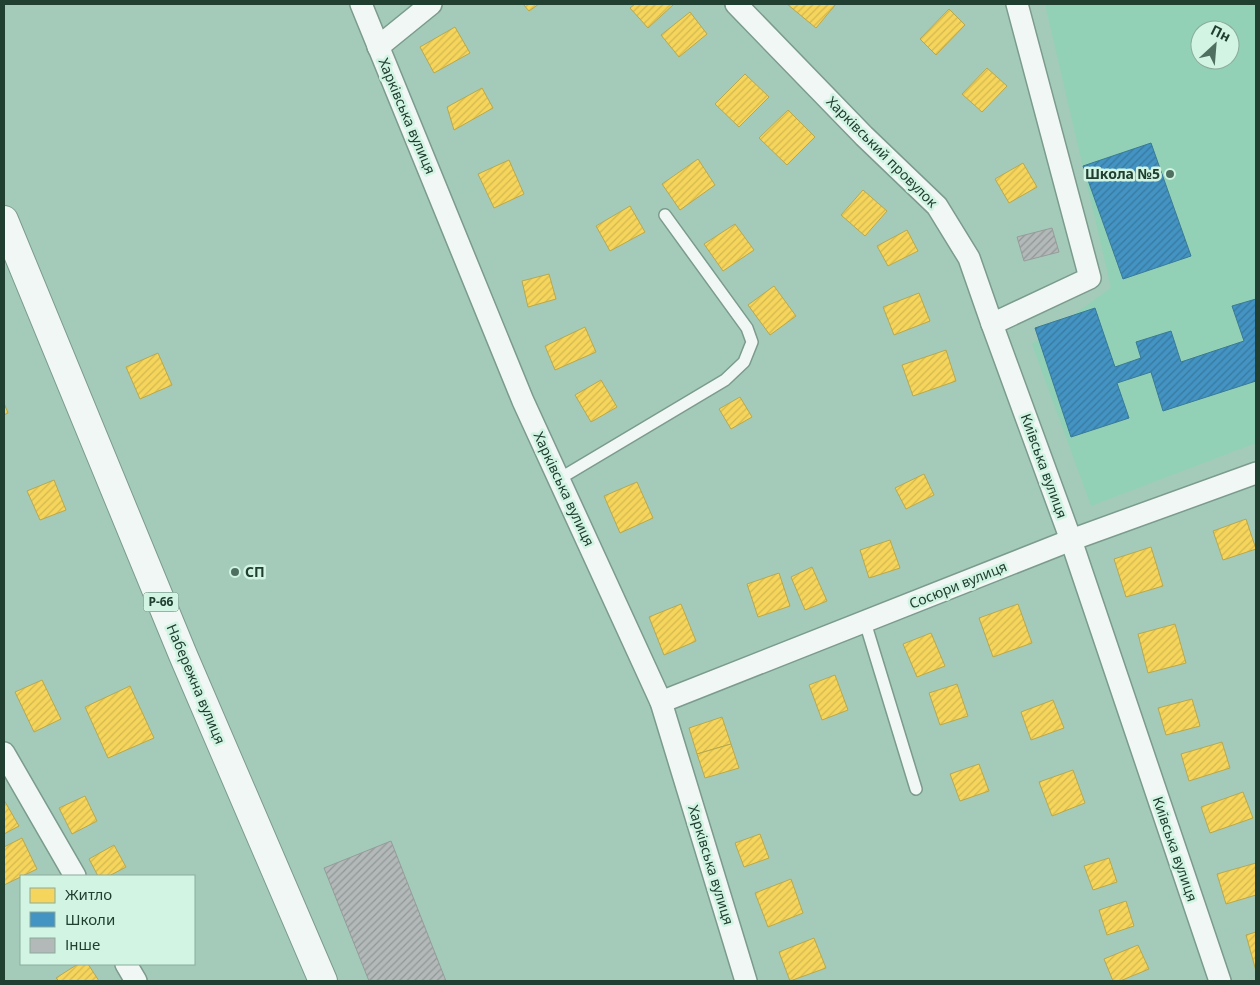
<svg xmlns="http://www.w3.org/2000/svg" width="1260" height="985" font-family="'Noto Sans',sans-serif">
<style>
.built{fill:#92d1b5;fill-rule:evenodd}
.homes{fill:url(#homes-hatch);stroke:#b6a84f}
.schools{fill:url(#schools-hatch);stroke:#397a97}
.building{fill:url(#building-hatch);stroke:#959c9a}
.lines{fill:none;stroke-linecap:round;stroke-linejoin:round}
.service-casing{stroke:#7b9b8d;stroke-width:14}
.minor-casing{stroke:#7b9b8d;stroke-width:24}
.primary-casing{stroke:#7b9b8d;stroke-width:30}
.service{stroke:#f1f7f5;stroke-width:11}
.minor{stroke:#f1f7f5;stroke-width:21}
.primary{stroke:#f1f7f5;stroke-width:28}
.poi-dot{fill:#4f7061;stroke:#d1f4e3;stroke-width:2}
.labels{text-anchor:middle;stroke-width:5;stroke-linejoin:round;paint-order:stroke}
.shield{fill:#d1f4e3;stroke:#567566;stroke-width:1}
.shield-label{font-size:12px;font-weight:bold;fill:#213f31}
.street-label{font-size:14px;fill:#213f31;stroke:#d1f4e3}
.poi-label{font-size:14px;font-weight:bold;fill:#213f31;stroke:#d1f4e3;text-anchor:end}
</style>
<defs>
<pattern id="homes-hatch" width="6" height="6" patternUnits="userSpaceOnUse" patternTransform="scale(1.25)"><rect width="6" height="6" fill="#f6d55c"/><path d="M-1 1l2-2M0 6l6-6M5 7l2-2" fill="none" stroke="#d3b850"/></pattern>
<pattern id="schools-hatch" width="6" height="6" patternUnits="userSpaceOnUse" patternTransform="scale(1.25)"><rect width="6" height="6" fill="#4393c3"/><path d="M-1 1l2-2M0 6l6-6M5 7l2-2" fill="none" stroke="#38799f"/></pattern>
<pattern id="building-hatch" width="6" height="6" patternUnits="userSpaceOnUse" patternTransform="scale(1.25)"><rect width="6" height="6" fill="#b3b8b8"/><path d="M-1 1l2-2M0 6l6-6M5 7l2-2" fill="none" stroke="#919796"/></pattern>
</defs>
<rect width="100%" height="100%" fill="#a4cbba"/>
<!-- built -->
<path class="built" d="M1045,4H1256V443L1091,506L1032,344L1111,288ZM1200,30H1230V60H1200Z"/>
<!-- homes -->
<g class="homes">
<path d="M523,4H539L529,11Z"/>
<path d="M635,4H674L648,28L630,8Z"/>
<path d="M787,4H836L816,28Z"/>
<path d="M949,9L965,25L936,55L920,39Z"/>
<path d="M690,12L707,34L679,57L661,35Z"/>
<path d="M455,27L470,53L434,73L420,47Z"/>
<path d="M987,68L1007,86L982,112L962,94Z"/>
<path d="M745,74L769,97L739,127L715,104Z"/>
<path d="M482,88L493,108L454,130L447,107Z"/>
<path d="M788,110L815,137L787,165L759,138Z"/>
<path d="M698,159L715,185L680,210L662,184Z"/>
<path d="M509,160L524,194L494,208L478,174Z"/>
<path d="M1023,163L1037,187L1009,203L995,179Z"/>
<path d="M863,190L887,211L865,236L841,215Z"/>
<path d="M630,206L645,232L610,251L596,226Z"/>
<path d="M735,224L754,250L723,271L704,244Z"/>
<path d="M907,230L918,251L888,266L877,246Z"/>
<path d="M549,274L556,299L528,307L522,281Z"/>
<path d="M774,286L796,316L770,335L748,305Z"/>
<path d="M919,293L930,321L894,335L883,307Z"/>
<path d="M585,327L596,352L555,370L545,346Z"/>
<path d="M946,350L956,381L913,396L902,365Z"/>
<path d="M158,353L172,385L140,399L126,367Z"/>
<path d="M601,380L617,407L591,422L575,395Z"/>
<path d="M740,397L752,417L731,429L719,409Z"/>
<path d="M4,403L8,413L4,415Z"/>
<path d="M924,474L934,495L906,509L895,488Z"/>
<path d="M54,480L66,510L40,520L27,491Z"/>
<path d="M637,482L653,518L620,533L604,496Z"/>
<path d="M1246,519L1256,549L1223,560L1213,531Z"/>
<path d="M890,540L900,568L869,578L860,550Z"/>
<path d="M1151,547L1163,586L1126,597L1114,559Z"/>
<path d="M812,567L827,601L805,610L791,577Z"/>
<path d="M779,573L790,606L758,617L747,584Z"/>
<path d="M681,604L696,641L664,655L649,617Z"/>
<path d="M1018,604L1032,643L993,657L979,618Z"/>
<path d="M1175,624L1186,663L1148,673L1138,634Z"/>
<path d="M931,633L945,666L917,677L903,644Z"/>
<path d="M835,675L848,710L822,720L809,685Z"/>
<path d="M42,680L61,719L34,732L15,692Z"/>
<path d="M957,684L968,716L940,725L929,693Z"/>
<path d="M130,686L154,738L108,758L85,707Z"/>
<path d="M1192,699L1200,726L1166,735L1158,708Z"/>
<path d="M1053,700L1064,728L1031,740L1021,712Z"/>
<path d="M722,717L731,744L697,754L689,728Z"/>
<path d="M1222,742L1230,768L1189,781L1181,754Z"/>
<path d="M731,744L739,768L705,778L697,754Z"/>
<path d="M979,764L989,791L960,801L950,774Z"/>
<path d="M1073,770L1085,803L1052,816L1039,782Z"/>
<path d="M1243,792L1253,818L1210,833L1201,807Z"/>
<path d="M85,796L97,821L72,834L59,808Z"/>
<path d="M4,800L19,826L4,834Z"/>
<path d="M760,834L769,858L744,867L735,843Z"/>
<path d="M22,838L37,869L4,885V847Z"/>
<path d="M114,845L126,867L109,876H98L89,859Z"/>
<path d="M1109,858L1117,882L1093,890L1084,866Z"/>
<path d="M1256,863V895L1226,904L1217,874Z"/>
<path d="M791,879L803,913L768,927L755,893Z"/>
<path d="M1126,901L1134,926L1107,935L1099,910Z"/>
<path d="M1256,932V971L1246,935Z"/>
<path d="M814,938L826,968L790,981L779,952Z"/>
<path d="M1138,945L1149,969L1120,981H1113L1104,959Z"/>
<path d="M78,964H88L99,981H59L56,978Z"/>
</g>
<!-- schools -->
<g class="schools">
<path d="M1151,143L1191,256L1123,279L1083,166Z"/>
<path d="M1256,299V381L1163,411L1151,372L1117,383L1129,418L1071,437L1035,328L1095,308L1115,367L1141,358L1136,342L1171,331L1181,362L1244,341L1232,306Z"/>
</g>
<!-- building -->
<g class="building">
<path d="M1052,228L1059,252L1024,261L1017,237Z"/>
<path d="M391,841L446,981H369L324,868Z"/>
</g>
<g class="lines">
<!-- service casing -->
<g class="service-casing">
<g id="service">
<path d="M559,479L725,380L744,362L752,342L747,328L665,215"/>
<path d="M865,622L916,789"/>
</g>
</g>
<!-- minor casing -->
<g class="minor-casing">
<g id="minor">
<path d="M361,4L523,401L661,702L746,981"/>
<path d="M736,4L864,136L937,206L969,258L992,324"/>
<path d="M1017,4L1090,278L992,324L1071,540L1220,981"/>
<path d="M378,47L431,4"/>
<path d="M661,702L1071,540L1256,473"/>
<path d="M4,753L75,876"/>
<path d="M126,964L136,981"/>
</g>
</g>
<!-- primary casing -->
<g class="primary-casing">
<path id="primary" d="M4,220L183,655L323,981"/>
</g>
<!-- service -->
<use href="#service" class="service"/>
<!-- minor -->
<use href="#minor" class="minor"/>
<!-- primary -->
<use href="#primary" class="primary"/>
</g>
<!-- markers -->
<g class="poi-dot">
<circle cx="1170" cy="174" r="5"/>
<circle cx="235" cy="572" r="5"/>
</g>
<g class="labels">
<!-- shield labels -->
<rect class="shield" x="143.5" y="592.5" width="35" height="19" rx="4"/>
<g class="shield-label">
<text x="161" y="606">Р-66</text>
</g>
<!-- street labels -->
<g class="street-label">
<text transform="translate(407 116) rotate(67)" y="5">Харківська вулиця</text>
<text transform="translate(882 152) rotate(45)" y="5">Харківський провулок</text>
<text transform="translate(1044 466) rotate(70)" y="5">Київська вулиця</text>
<text transform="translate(564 489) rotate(65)" y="5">Харківська вулиця</text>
<text transform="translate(958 585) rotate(-22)" y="5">Сосюри вулиця</text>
<text transform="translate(196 684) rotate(67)" y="5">Набережна вулиця</text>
<text transform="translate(1175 849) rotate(71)" y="5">Київська вулиця</text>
<text transform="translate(711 865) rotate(73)" y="5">Харківська вулиця</text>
</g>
<!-- poi labels -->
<g class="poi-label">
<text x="1160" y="179">Школа №5</text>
<text x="245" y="577" text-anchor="start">СП</text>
</g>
</g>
<!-- border -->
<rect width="1260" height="985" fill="none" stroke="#213f31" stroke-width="10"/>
<!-- legend -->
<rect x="20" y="875" width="175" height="90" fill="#d1f4e3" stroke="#8bac9c"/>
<rect x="30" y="888" width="25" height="15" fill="#f6d55c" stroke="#8bac9c"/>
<text x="65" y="900" font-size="15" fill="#213f31">Житло</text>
<rect x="30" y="912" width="25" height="15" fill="#4393c3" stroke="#8bac9c"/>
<text x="65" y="925" font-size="15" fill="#213f31">Школи</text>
<rect x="30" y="938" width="25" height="15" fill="#b3b8b8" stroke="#8bac9c"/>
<text x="65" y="950" font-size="15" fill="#213f31">Інше</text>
<!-- north arrow -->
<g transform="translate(1215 45) rotate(26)"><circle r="24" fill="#d1f4e3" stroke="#8bac9c"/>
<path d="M0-4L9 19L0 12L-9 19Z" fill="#4f7061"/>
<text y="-8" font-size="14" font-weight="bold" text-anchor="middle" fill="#213f31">Пн</text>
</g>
</svg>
